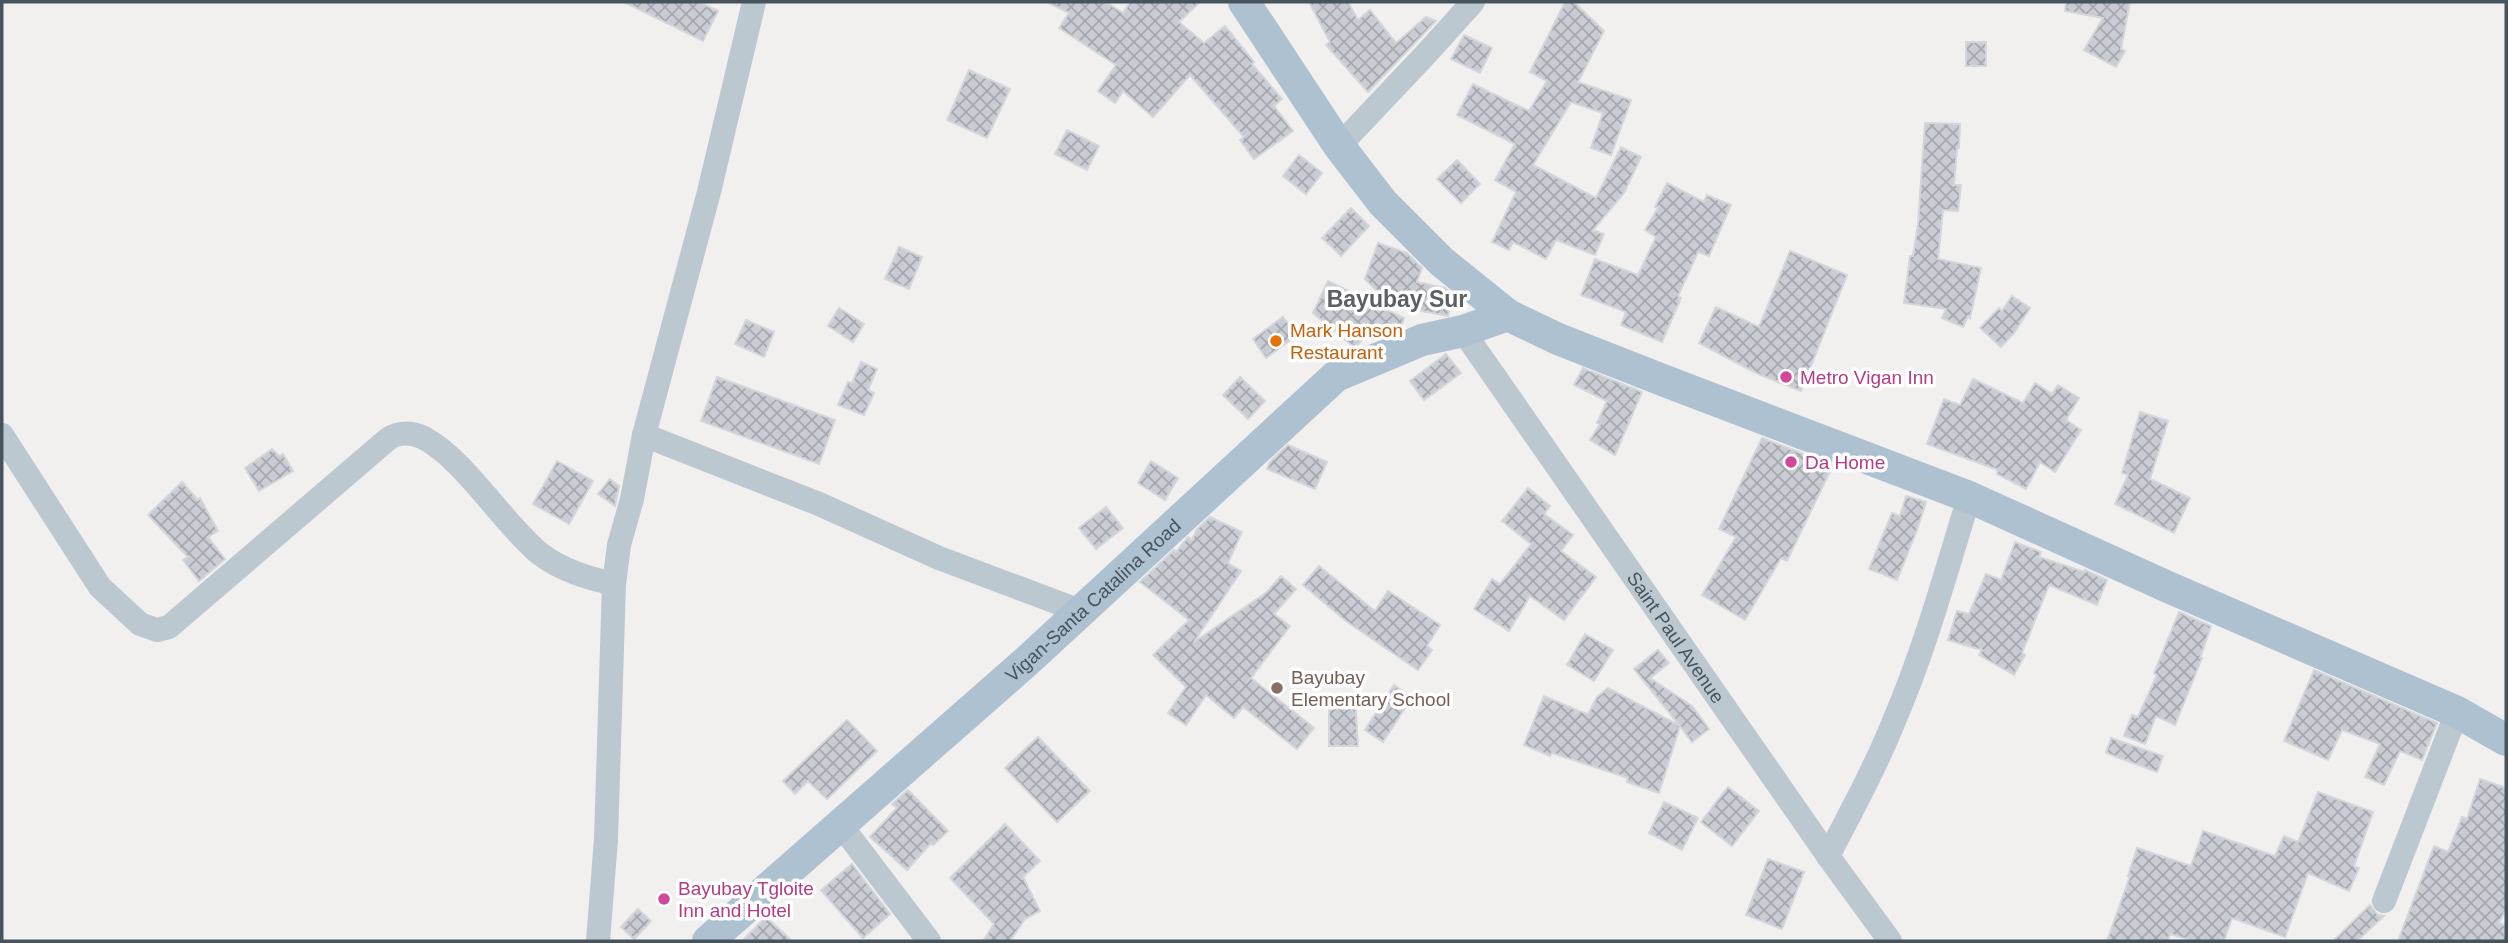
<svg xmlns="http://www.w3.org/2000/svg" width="2508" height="943" font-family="Helvetica,sans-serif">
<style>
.building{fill:url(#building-cross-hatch);stroke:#d3d6db;stroke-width:2}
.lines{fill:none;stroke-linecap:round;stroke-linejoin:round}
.minor{stroke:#bcc8cf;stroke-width:24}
.major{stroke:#adc1d0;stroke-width:32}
.food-dot{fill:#e8710a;stroke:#fff;stroke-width:2.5}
.hotel-dot{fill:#d1479c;stroke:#fff;stroke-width:2.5}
.education-dot{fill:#8d6e63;stroke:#fff;stroke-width:2.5}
.labels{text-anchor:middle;stroke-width:7;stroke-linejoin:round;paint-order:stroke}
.food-label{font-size:19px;fill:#c56008;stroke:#fff;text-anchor:start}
.hotel-label{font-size:19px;fill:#b23c85;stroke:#fff;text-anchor:start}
.street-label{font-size:19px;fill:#46545e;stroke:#fff}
.education-label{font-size:19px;fill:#785e54;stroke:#fff;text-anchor:start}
.quarter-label{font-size:23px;font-weight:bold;fill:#5b6065;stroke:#fff}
</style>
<defs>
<pattern id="building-cross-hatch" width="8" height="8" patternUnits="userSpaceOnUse" patternTransform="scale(1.75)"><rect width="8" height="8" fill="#c9ccd2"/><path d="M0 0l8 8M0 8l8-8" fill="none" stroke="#a5a8ae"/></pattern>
</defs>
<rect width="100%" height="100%" fill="#f2efef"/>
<!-- building -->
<g class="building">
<path d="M624,2H699L718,11L703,41Z"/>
<path d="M1047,2H1106L1123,13L1130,2H1200L1179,22L1204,43L1225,26L1254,62L1252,64L1282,99L1274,106L1293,131L1254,159L1240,140L1244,137L1190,75L1153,117L1123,91L1115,103L1098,91L1116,65L1059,28L1069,13Z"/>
<path d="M1309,2H1348L1358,20L1370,10L1396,43L1426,17L1436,21L1368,92L1326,45L1330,42Z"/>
<path d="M1565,2H1574L1604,31L1578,82L1631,100L1611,155L1591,148L1603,113L1571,102L1533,165L1596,198L1621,147L1641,157L1624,193L1593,230L1604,234L1595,255L1556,240L1546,259L1513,242L1509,250L1492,242L1516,192L1495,180L1515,144L1457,115L1473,84L1529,111L1547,81L1530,72Z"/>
<path d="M2066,2H2130L2121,49L2125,51L2116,67L2084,50L2103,18L2065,11Z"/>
<path d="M1464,35L1492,48L1480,73L1451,59Z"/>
<rect x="1966" y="42" width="20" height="24"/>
<path d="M969,70L1010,89L987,138L947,120Z"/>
<path d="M1925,123L1960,124L1959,148H1957L1954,185H1961L1958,211L1943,210L1938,259L1981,268L1970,318L1968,316L1963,327L1942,318L1946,309L1904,303L1910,256H1913L1918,224Z"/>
<path d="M1067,130L1099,146L1087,170L1055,154Z"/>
<path d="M1299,155L1322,173L1306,194L1283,176Z"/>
<path d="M1457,160L1480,184L1461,203L1437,179Z"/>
<path d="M1667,183L1704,202L1707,195L1731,205L1709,256L1698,252L1678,296L1681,298L1662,342L1621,325L1626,312L1581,295L1595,259L1638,275L1656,237L1645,230L1658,208L1655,207Z"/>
<path d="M1351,208L1369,226L1341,256L1322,238Z"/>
<path d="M1378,243L1407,253L1422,268L1417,282L1445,288L1452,293L1448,316L1391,305L1365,279Z"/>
<path d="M899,247L922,257L909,289L885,279Z"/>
<path d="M1790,251L1847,275L1801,391L1758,374L1699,343L1716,307L1759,327Z"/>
<path d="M1328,281L1404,318L1400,329L1394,332L1375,325L1355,348L1313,313Z"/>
<path d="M2012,296L2030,308L2015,332L2001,347L1980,328L1999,308L2002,311Z"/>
<path d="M839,308L864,324L853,342L828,326Z"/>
<path d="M1283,317L1297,335L1266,358L1253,339Z"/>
<path d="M746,320L774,332L764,357L735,344Z"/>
<path d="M1446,354L1461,373L1424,400L1410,381Z"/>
<path d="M861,362L877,369L868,390L874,393L864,415L838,405L848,382L852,383Z"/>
<path d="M1583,368L1642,392L1615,455L1590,440L1600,424L1597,423L1607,401L1574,385Z"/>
<path d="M717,377L835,420L819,464L701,421Z"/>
<path d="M1240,377L1265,401L1248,419L1223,395Z"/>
<path d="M1973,379L2023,403L2035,383L2052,394L2058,385L2079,398L2066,420L2081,430L2055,472L2040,462L2026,489L1997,474L1998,470L1927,444L1944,399L1960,405Z"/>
<path d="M2140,412L2168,421L2150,479L2190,498L2174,533L2115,504L2128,475L2122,473Z"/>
<path d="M1762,438L1833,465L1787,561L1781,558L1745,620L1702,595L1736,537L1719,529Z"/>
<path d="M1288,445L1327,462L1315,489L1267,469L1270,462Z"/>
<path d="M272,449L279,456L283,454L293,471L259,491L245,468Z"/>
<path d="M557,461L593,481L569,524L533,504Z"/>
<path d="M1151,461L1178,478L1165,500L1138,483Z"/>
<path d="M610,479L619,486L615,506L598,494Z"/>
<path d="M182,482L198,500L200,498L218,531L208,537L225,559L199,581L183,560L188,557L148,515Z"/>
<path d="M1528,488L1550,506L1544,514L1573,535L1561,551L1596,577L1564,620L1530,596L1509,631L1474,609L1492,579L1500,584L1531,544L1502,521Z"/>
<path d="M1906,496L1926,502L1917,530L1897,580L1869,569L1892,513L1900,516Z"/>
<path d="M1106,507L1123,528L1096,549L1079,528Z"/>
<path d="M1210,517L1242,532L1228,563L1241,571L1194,642L1267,592L1281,576L1296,589L1274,614L1290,626L1251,678L1314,728L1297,749L1243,707L1234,718L1206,695L1186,725L1168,713L1186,687L1153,655L1189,620L1140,582L1174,550L1176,552L1188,537L1192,540L1197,529Z"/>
<path d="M2015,542L2041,552L2039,557L2085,572V570L2107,580L2097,605L2049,585L2022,653L2025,655L2014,675L1979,655L1982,650L1948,640L1957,611L1969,614L1986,574L2001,580Z"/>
<path d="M1319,566L1375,611L1388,591L1440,625L1427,646L1432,650L1418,670L1346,621L1303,585Z"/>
<path d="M2179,612L2211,626L2200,658H2202L2175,725L2156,716L2145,744L2124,736L2132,715L2138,717L2157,675L2154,673Z"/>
<path d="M1585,634L1613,650L1594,681L1567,665Z"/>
<path d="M1658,650L1669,663L1650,678L1692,706L1709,729L1692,742L1680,726L1659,793L1627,782L1628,778L1552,753L1550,756L1524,745L1544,696L1577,710L1575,714L1579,711L1588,714L1597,697L1608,688L1680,726L1634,669Z"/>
<path d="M2314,670L2437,723L2422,760L2400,751L2384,785L2365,777L2380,744L2342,730L2328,760L2284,741Z"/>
<path d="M1394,685L1412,697L1383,742L1365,730Z"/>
<path d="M1355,695L1358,746H1329V697Z"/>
<path d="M847,720L877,751L827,799L808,781L795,794L783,781Z"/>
<path d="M1038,737L1090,791L1057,822L1005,768Z"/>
<path d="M2111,738L2163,756L2157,772L2106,753Z"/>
<path d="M2480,779L2506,788V909L2499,923L2506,926V941H2398L2434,846L2448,852L2462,817L2467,819Z"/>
<path d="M1728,787L1759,811L1732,846L1701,822Z"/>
<path d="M908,790L948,831L933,845L931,843L907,870L870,837L897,808L892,804Z"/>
<path d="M2318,792L2373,812L2354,866L2359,868L2349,891L2308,873L2285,937L2232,918L2224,941H2193L2170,934L2168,941H2107L2130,876H2128L2137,848L2191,866L2203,831L2275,856L2284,836L2298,842Z"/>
<path d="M1664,802L1698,818L1682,850L1649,833Z"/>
<path d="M1005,824L1040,861L1023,877L1040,911L1025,919L1010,941H983L994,924L950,878Z"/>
<path d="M1768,859L1804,872L1782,929L1746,915Z"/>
<path d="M852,864L890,914L863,938L821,890Z"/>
<path d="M2370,905L2378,915L2384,916L2357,941H2333Z"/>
<path d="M638,909L651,921L634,939L621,927Z"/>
<path d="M766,917L792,941H742Z"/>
</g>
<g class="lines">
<!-- minor -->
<g class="minor">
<path d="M1339,146L1427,53L1473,2"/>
<path id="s1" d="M1463,331L1828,856L1890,941"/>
<path d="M2,435L100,587L140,624L157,630L169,627L388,439C398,432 412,432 424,438C465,460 501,521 539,553C561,570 587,578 614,584"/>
<path d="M644,435L819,504L939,558L1080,611"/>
<path d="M840,824L929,941"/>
<path d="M1828,856C1851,812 1875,768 1894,721C1925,649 1946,572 1969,497"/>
<path d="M2384,901L2457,712"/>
<path d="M598,941L606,839L614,584L619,545L632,499L644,435L709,192L754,2"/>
</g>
<!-- major -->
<g class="major">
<path d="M1244,2L1339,146L1383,203L1442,262L1508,315L1558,339L1665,381L1969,497L2168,587L2457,712L2506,740"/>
<path id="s2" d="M708,941L1027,661L1336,376L1422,340L1463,331L1508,315"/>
</g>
</g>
<!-- markers -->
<circle class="food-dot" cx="1276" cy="341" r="7"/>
<g class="hotel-dot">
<circle cx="1786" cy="377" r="7"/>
<circle cx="1791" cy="462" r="7"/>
<circle cx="664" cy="899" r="7"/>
</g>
<circle class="education-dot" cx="1277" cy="688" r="7"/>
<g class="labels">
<!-- food labels -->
<g class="food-label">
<text x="1290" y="337">Mark Hanson<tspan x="1290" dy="22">Restaurant</tspan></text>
</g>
<!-- hotel labels -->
<g class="hotel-label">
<text x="1800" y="384">Metro Vigan Inn</text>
<text x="1805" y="469">Da Home</text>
<text x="678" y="895">Bayubay Tgloite<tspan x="678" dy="22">Inn and Hotel</tspan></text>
</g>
<!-- street labels -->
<g class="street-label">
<text dy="7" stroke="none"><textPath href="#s2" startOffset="514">Vigan-Santa Catalina Road</textPath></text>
<text dy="7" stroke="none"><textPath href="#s1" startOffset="373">Saint Paul Avenue</textPath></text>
</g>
<!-- education labels -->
<g class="education-label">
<text x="1291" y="684">Bayubay<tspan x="1291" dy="22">Elementary School</tspan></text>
</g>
<!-- quarter labels -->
<g class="quarter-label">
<text x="1397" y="307">Bayubay Sur</text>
</g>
</g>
<!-- border -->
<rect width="2508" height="943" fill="none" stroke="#46545e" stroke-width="7"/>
</svg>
